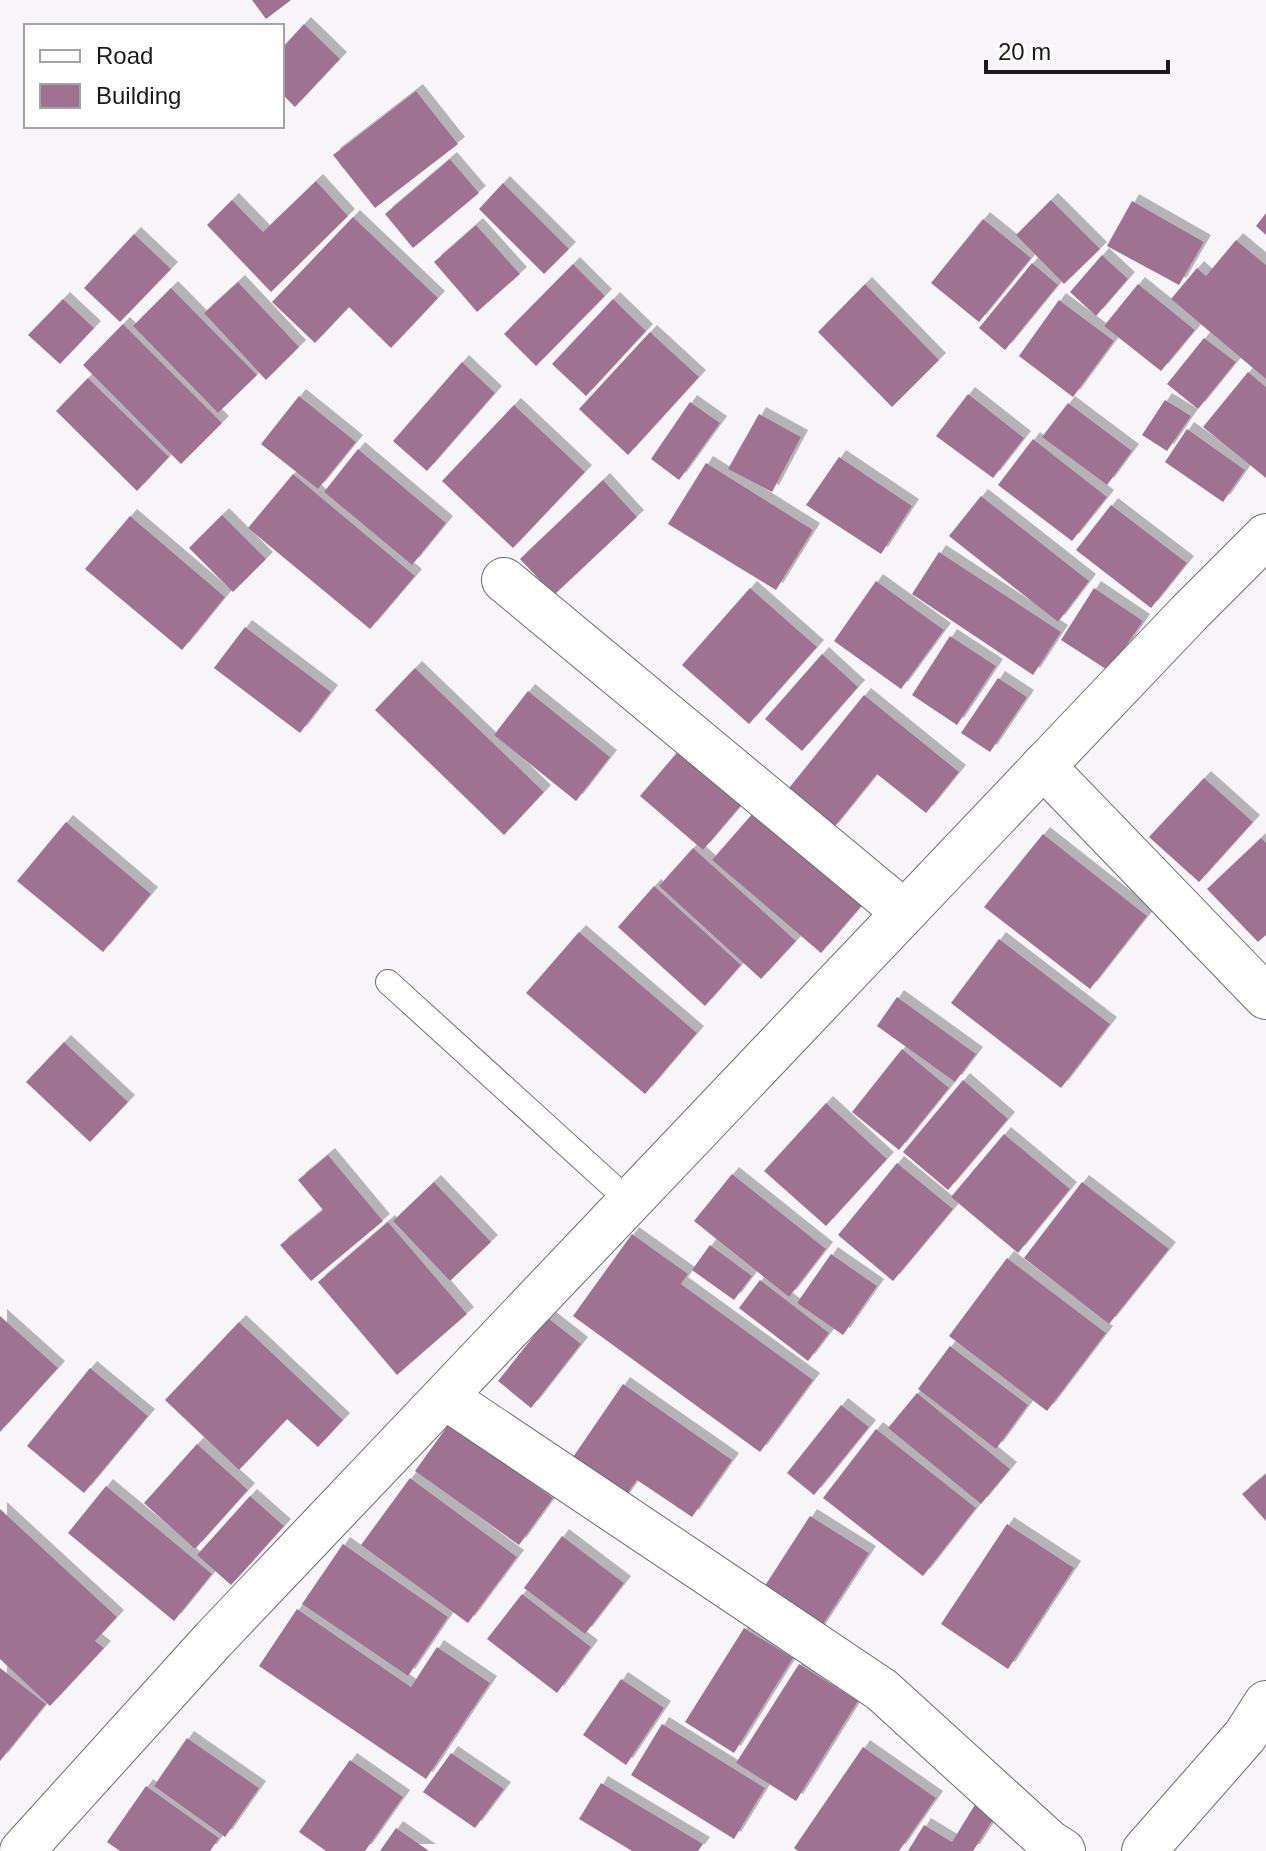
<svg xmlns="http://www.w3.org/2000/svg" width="1266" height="1851" font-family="Helvetica,sans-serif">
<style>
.building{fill:#9e7290;filter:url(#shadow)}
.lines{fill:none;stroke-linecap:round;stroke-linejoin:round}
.lane-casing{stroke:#6d6b71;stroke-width:26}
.street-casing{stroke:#6d6b71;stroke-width:46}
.lane{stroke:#fff;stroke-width:24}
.street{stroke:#fff;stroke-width:44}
</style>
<defs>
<filter id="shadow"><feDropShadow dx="7" dy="-7" stdDeviation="0" flood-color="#0004"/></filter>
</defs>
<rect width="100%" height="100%" fill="#f7f4fa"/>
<!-- building -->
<g class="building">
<path d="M252,0H291L266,19Z"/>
<path d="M304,24L340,59L295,107L282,94V48Z"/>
<path d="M416,91L458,144L375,208L333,155Z"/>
<path d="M450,159L479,193L413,248L385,214Z"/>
<path d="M316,181L348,216L271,292L207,225L232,200L263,232Z"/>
<path d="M503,183L569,249L544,274L479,209Z"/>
<path d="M1051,200L1100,249L1064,284L1016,235Z"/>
<path d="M1132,201L1204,242L1179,285L1107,246Z"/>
<path d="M1266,213V235L1256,226Z"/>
<path d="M353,217L438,298L391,348L349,307L315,343L272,302Z"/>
<path d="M983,219L1031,258L979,322L931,283Z"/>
<path d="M476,225L520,274L477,312L434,262Z"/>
<path d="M134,234L171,269L120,322L84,288Z"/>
<path d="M1236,240L1266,265V379L1171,299L1197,268L1206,276Z"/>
<path d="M1102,255L1128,279L1096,316L1070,292Z"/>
<path d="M1032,263L1058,285L1005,350L979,328Z"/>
<path d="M573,264L605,296L536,366L504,334Z"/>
<path d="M238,282L299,347L266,380L204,313Z"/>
<path d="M865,284L939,360L892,407L818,332Z"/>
<path d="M1138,284L1195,330L1161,371L1104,326Z"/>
<path d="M171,288L257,375L218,413L133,326Z"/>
<path d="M63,299L94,328L60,364L28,335Z"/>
<path d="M613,299L646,331L586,396L552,364Z"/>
<path d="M1059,300L1114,341L1073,397L1019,356Z"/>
<path d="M123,324L222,423L181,464L83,365Z"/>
<path d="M650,332L699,377L628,455L579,409Z"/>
<path d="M1204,338L1236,362L1198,409L1167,384Z"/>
<path d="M462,362L495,393L427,471L393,441Z"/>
<path d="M1248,372L1266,387V478L1203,427Z"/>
<path d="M88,378L169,457L137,491L56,411Z"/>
<path d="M968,394L1024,438L993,478L936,436Z"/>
<path d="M299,396L356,442L318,489L261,444Z"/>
<path d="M1165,400L1191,416L1167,451L1142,435Z"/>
<path d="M690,402L720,423L679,480L651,459Z"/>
<path d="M1068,403L1132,451L1107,485L1042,437Z"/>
<path d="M514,405L585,472L513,548L442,481Z"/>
<path d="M759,414L801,437L772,492L728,469Z"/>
<path d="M1187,429L1245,470L1223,502L1165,462Z"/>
<path d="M1033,439L1107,497L1072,541L998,485Z"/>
<path d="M358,449L446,523L412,565L324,492Z"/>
<path d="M839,457L912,506L881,554L806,505Z"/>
<path d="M706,463L813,530L776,590L668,524Z"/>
<path d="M293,474L415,576L370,629L248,528Z"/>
<path d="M603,480L637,517L554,595L520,559Z"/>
<path d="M981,496L1089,581L1058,622L949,536Z"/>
<path d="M1111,505L1187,563L1151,608L1076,550Z"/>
<path d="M222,515L266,559L233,592L189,548Z"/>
<path d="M130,516L225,597L182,650L85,569Z"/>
<path d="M939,552L1061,632L1033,675L912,594Z"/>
<path d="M876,581L944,630L901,689L834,641Z"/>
<path d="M750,588L817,647L749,724L682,665Z"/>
<path d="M1094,588L1143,621L1109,671L1061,640Z"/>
<path d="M245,627L331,692L300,733L214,668Z"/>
<path d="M950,636L996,666L957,725L912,695Z"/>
<path d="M822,654L858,687L802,751L765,719Z"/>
<path d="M415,668L544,792L504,835L375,710Z"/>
<path d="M998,678L1027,697L990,752L961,733Z"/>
<path d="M528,691L610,757L576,801L494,735Z"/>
<path d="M864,695L959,772L926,813L877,774L831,831L785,793Z"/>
<path d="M680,749L743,803L703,850L640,796Z"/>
<path d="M1204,778L1253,822L1199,882L1149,837Z"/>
<path d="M754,812L862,905L821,953L712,860Z"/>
<path d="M66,822L151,894L103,952L17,881Z"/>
<path d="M1043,834L1147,916L1090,989L984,907Z"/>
<path d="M1261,838L1266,843V935L1258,942L1207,889Z"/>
<path d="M693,848L796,941L761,979L659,886Z"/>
<path d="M654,886L741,965L705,1006L618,927Z"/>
<path d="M579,932L697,1033L645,1094L526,993Z"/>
<path d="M999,939L1110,1024L1061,1088L951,1003Z"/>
<path d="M897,997L976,1054L955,1082L877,1026Z"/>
<path d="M64,1042L128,1102L90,1142L26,1082Z"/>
<path d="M902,1049L949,1088L899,1150L852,1112Z"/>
<path d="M963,1080L1008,1119L948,1190L903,1152Z"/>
<path d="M826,1103L887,1159L826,1226L764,1171Z"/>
<path d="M1004,1134L1070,1189L1018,1253L951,1197Z"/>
<path d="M328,1155L383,1221L311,1281L280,1245L323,1210L298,1180Z"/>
<path d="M897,1163L953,1209L893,1281L838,1235Z"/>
<path d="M732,1174L826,1249L789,1297L694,1221Z"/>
<path d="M434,1182L491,1242L450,1281L393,1221Z"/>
<path d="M1082,1182L1169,1249L1109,1324L1024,1258Z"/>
<path d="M388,1222L467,1314L397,1375L318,1282Z"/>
<path d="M632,1234L688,1274L681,1284L813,1380L760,1452L573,1316Z"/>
<path d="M710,1245L752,1276L734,1300L692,1270Z"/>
<path d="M831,1254L877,1286L843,1335L797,1303Z"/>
<path d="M1007,1258L1106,1333L1047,1411L949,1336Z"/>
<path d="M760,1280L829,1333L808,1361L739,1308Z"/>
<path d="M0,1316L58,1368L0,1432Z"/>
<path d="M548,1318L581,1344L531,1408L498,1381Z"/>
<path d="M239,1322L343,1420L318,1447L287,1419L239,1470L165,1400Z"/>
<path d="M950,1346L1028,1405L996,1449L918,1389Z"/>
<path d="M90,1368L148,1416L84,1493L27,1446Z"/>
<path d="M623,1384L732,1460L692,1517L637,1480L622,1501L569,1463Z"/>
<path d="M917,1393L1010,1469L981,1504L888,1428Z"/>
<path d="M841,1405L869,1427L814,1495L787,1473Z"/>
<path d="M449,1424L553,1498L519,1545L415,1471Z"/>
<path d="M876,1429L976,1508L923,1576L823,1498Z"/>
<path d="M197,1444L248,1490L195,1549L144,1503Z"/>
<path d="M1266,1474V1521L1242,1494Z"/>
<path d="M410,1478L517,1557L468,1623L361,1545Z"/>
<path d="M106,1486L212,1574L174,1621L68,1533Z"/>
<path d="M250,1496L284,1526L231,1585L197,1555Z"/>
<path d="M0,1509L117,1617L95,1641L104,1648L50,1706L0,1659Z"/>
<path d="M810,1516L869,1553L818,1632L759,1595Z"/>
<path d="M1007,1524L1074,1568L1008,1669L941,1624Z"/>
<path d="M562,1536L624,1583L585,1634L524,1588Z"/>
<path d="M343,1544L448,1617L408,1676L302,1604Z"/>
<path d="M522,1594L591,1647L557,1693L487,1639Z"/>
<path d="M297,1609L411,1687L437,1647L490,1683L426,1779L259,1666Z"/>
<path d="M744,1628L793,1658L734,1753L685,1722Z"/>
<path d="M799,1664L858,1701L796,1801L736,1763Z"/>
<path d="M0,1668L46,1704L0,1761Z"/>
<path d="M621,1679L664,1708L626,1765L583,1735Z"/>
<path d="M662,1724L765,1788L734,1839L631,1775Z"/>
<path d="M187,1738L259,1788L225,1837L154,1786Z"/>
<path d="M863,1747L936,1798L899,1851H798L794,1848Z"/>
<path d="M451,1753L504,1789L475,1828L423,1792Z"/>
<path d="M350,1760L403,1797L365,1851H326L299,1832Z"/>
<path d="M601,1783L703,1844L698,1851H632L579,1819Z"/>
<path d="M146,1786L219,1838L210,1851H120L107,1842Z"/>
<path d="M976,1803L996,1815L973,1851H908L924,1825L952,1842Z"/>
<path d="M396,1828L429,1851H380Z"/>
</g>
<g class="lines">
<!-- lane casing -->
<g class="lane-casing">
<path id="lane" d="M388,982L630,1202"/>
</g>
<!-- street casing -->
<g class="street-casing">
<g id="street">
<path d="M504,580L904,912"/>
<path d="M1043,766L1266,997"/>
<path d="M445,1397L882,1690L1049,1842L1063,1851"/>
<path d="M22,1851L214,1639L1189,613L1266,536"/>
<path d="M1144,1851L1245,1736L1266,1703"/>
</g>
</g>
<!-- lane -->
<use href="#lane" class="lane"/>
<!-- street -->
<use href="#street" class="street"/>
</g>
<!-- legend -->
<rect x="24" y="24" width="260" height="104" fill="#ffffff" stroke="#a3a3a4" stroke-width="2"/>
<rect x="40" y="50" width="40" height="12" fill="#ffffff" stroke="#a3a3a4" stroke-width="2"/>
<text x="96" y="64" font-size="24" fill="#1a191b">Road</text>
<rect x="40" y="84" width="40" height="24" fill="#9e7290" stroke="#a3a3a4" stroke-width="2"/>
<text x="96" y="104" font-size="24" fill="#1a191b">Building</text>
<!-- scale -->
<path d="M986 60v12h182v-12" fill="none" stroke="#1a191b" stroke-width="4"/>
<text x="998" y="60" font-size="24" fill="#1a191b" stroke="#ffffff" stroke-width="6" paint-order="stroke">20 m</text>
</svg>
